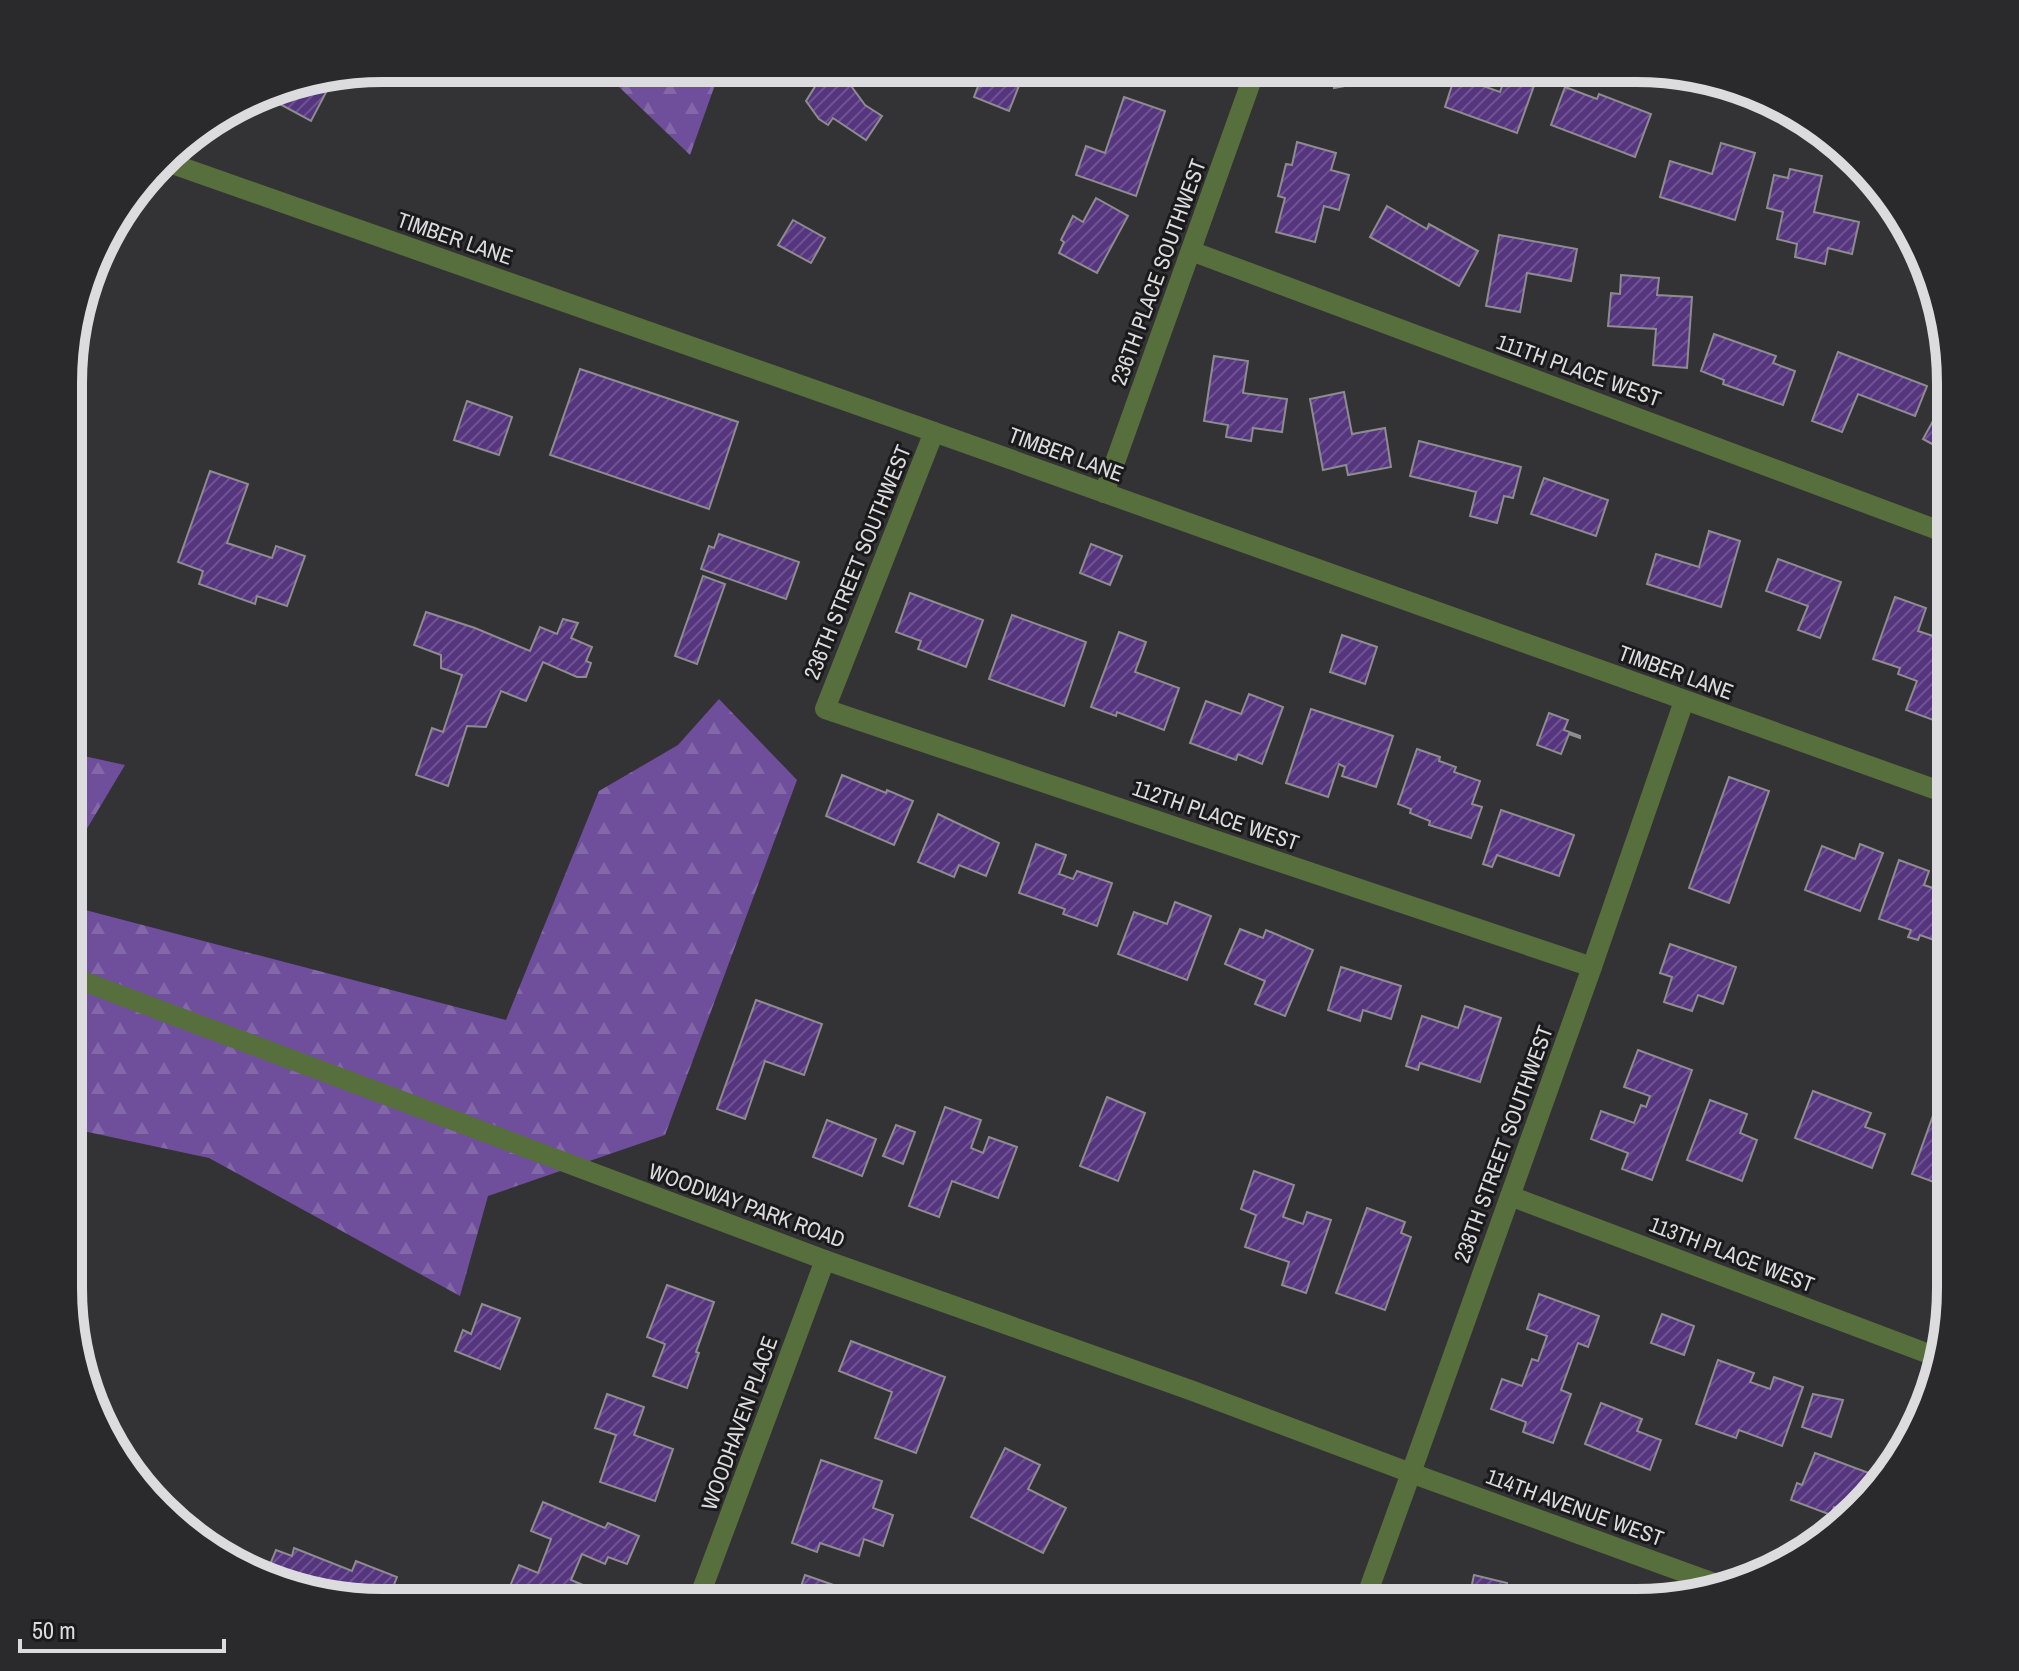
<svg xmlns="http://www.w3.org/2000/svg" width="2019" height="1671" font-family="'Archivo Narrow',sans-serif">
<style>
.forest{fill:url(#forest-firs)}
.building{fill:url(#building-hatch);stroke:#8d8c8f;stroke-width:2}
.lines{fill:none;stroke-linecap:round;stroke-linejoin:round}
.minor{stroke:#566f3c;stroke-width:20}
.tertiary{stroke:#566f3c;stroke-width:20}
.labels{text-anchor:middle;stroke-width:6;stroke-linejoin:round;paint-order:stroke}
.street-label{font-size:22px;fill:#dcdbdd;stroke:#1b1a1b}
.rim{fill:none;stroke:#dcdbdd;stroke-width:10}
</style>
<defs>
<pattern id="forest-firs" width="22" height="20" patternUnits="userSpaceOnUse" patternTransform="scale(2)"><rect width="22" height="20" fill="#6f4f9c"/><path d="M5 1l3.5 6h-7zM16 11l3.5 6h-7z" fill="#8368a9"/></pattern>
<pattern id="building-hatch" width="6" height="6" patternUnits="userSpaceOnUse" patternTransform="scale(2)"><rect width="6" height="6" fill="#56357f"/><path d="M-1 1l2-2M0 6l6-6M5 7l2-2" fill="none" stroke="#6e5291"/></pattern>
</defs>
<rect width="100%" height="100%" fill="#333235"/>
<!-- forest -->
<g class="forest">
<path d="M624,68H721L690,155L618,86Z"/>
<path d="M719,699L797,780L665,1135L488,1196L460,1296L209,1158L69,1128L70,906L506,1020L599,791L678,745Z"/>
<path d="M70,753L125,765L70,857Z"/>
</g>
<!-- building -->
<g class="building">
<path d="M798,68H838L865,105L882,116L866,140L833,118L828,125L819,119L806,101L816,85L806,79Z"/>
<path d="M985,68H1026L1009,111L974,97Z"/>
<path d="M1131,68H1179L1174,84Z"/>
<path d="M1331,68L1402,69L1403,75L1334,88Z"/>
<path d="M1508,69H1540L1517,133L1445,107L1455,76L1500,92Z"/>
<path d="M329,77L333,79L311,121L278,103L283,94L274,89L282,85Z"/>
<path d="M1565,87L1597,99L1599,94L1651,114L1635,157L1551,125Z"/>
<path d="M1124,97L1165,111L1136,196L1076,175L1086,146L1105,153Z"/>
<path d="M1297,142L1336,153L1331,170L1349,175L1339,210L1324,206L1315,242L1276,232L1285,198L1278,196L1286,164L1292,165Z"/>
<path d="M1721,143L1755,153L1735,220L1660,197L1670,161L1712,174Z"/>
<path d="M1790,169L1822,176L1814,212L1859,222L1852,254L1828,248L1825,264L1795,257L1797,244L1777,239L1783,212L1767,208L1774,175L1788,178Z"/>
<path d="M1096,198L1128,216L1097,273L1059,253L1064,242L1061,240L1073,216L1083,222Z"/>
<path d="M1387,206L1427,229L1429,224L1478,251L1459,286L1370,237Z"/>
<path d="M793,220L825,238L811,263L778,245Z"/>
<path d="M1499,235L1577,249L1571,281L1527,273L1520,312L1486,306Z"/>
<path d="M1621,275L1659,278L1657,295L1692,297L1687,368L1653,365L1656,329L1608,326L1611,293L1620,294Z"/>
<path d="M1714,334L1776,356L1773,363L1795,371L1783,405L1723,384L1724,380L1701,371Z"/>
<path d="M1838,352L1927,386L1915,416L1858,394L1842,432L1812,421Z"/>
<path d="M1214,356L1248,361L1243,393L1287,399L1282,432L1253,428L1251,441L1226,437L1228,425L1204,421Z"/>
<path d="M580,369L738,422L709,509L550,455Z"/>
<path d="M1344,392L1352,434L1385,428L1391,467L1348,475L1346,465L1323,470L1310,399Z"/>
<path d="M467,401L512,417L499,455L454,440Z"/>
<path d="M1939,410L1951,416V461L1942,456L1945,451L1923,439Z"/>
<path d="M1419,441L1521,467L1513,498L1504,496L1497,523L1470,516L1476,492L1410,476Z"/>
<path d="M210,471L248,484L227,543L272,558L276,546L305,556L287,606L257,596L255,604L199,584L203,571L178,562Z"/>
<path d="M1544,478L1608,500L1596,536L1531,514Z"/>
<path d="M1709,531L1740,541L1721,607L1647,584L1656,554L1699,567Z"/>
<path d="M719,534L799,562L786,599L701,569L709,546L714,548Z"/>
<path d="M1091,544L1122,556L1110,585L1080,573Z"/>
<path d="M1778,559L1841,582L1820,638L1798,630L1808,606L1766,591Z"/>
<path d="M703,576L725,584L697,664L675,656Z"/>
<path d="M910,593L983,620L966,667L918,649L921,641L896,632Z"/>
<path d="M1895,597L1926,608L1918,631L1933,636L1940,617L1951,620V679L1936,721L1906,710L1917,681L1898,674L1900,668L1873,659Z"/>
<path d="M426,612L475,628L530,651L540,627L557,634L563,619L578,623L571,638L592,647L586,661L591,663L586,677H577L543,662L526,701L501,691L486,727L467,726L448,786L416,775L432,728L443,732L462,675L441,668V655L414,645Z"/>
<path d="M1012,615L1086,642L1064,706L989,679Z"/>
<path d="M1119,632L1146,642L1135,672L1179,688L1164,730L1117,712L1116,716L1091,707Z"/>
<path d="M1342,635L1377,647L1365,684L1330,672Z"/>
<path d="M1249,694L1283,707L1262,764L1238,754L1236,760L1190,743L1206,701L1241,714Z"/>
<path d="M1311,709L1393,736L1376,787L1342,776L1345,767L1339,764L1328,797L1286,783Z"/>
<path d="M1549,713L1568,720L1564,730L1580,736V738L1569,734L1561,754L1537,745Z"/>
<path d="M1417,749L1440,757L1439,761L1456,767L1454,772L1480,781L1472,804L1482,807L1471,838L1429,825L1430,821L1410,813L1411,809L1398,804Z"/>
<path d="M842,775L886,793L887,790L913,801L894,845L826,816Z"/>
<path d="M1729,777L1769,791L1729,903L1689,888Z"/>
<path d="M1501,810L1574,835L1559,876L1497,855L1492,867L1483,864Z"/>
<path d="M938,814L999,843L986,876L959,865L954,877L918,862Z"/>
<path d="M1036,844L1066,855L1059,874L1073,879L1077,871L1112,883L1097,926L1063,914L1065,909L1019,893Z"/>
<path d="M1860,844L1883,853L1860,911L1805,890L1822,846L1855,859Z"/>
<path d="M1899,860L1929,871L1924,885L1951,894V946L1920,935L1918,940L1908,937L1911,930L1879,919Z"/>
<path d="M1175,902L1211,916L1187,980L1118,954L1134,912L1167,924Z"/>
<path d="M1240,929L1263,938L1266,930L1313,950L1285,1016L1255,1004L1265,981L1225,964Z"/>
<path d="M1670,944L1736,967L1723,1004L1698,995L1692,1011L1664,1002L1672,977L1660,973Z"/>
<path d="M1341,967L1401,986L1391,1019L1363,1010L1360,1021L1328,1010Z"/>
<path d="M756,1000L822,1024L804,1075L765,1061L745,1119L717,1109Z"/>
<path d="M1465,1006L1501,1018L1480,1082L1420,1063L1418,1070L1406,1066L1422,1016L1458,1028Z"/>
<path d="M1638,1050L1692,1070L1652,1180L1622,1169L1628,1153L1591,1139L1601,1111L1634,1123L1641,1105L1646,1107L1650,1096L1624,1087Z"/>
<path d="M1813,1091L1871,1113L1865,1127L1885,1134L1872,1168L1795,1138Z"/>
<path d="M1107,1097L1145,1113L1118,1181L1080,1166Z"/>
<path d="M1710,1100L1747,1114L1740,1133L1757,1140L1742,1181L1687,1160Z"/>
<path d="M945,1107L981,1120L971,1148L983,1153L989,1137L1017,1147L998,1198L952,1181L939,1217L909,1206Z"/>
<path d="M1935,1110L1950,1116V1188L1912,1174Z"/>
<path d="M827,1120L876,1139L862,1176L813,1157Z"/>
<path d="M896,1125L915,1132L903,1164L883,1156Z"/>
<path d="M1254,1171L1294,1185L1283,1217L1303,1224L1307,1212L1331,1220L1306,1293L1282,1285L1289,1262L1245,1247L1256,1215L1241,1209Z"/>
<path d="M1367,1208L1405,1222L1401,1233L1411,1237L1385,1310L1336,1293Z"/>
<path d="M667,1285L714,1302L696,1352L699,1353L687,1388L653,1376L665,1344L647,1337Z"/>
<path d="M1539,1294L1599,1316L1588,1347L1578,1343L1561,1390L1571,1394L1553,1443L1523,1432L1526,1422L1491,1409L1502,1379L1522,1386L1532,1359L1538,1361L1547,1336L1527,1329Z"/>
<path d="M482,1304L520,1318L500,1369L455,1351L463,1330L471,1334Z"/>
<path d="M1662,1314L1694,1326L1684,1355L1651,1343Z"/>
<path d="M851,1341L945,1377L916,1453L875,1438L892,1392L839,1371Z"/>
<path d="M1718,1360L1754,1373L1750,1382L1770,1389L1774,1377L1803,1387L1782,1446L1739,1430L1736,1438L1696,1424Z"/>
<path d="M607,1394L644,1407L634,1435L673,1449L655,1501L600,1482L616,1435L595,1428Z"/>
<path d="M1813,1394L1843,1400L1831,1437L1802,1427Z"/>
<path d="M1601,1403L1642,1419L1637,1431L1661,1440L1650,1470L1585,1444Z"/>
<path d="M1005,1448L1040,1465L1028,1489L1066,1508L1043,1553L971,1517Z"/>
<path d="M1815,1453L1869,1473L1853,1514L1834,1507L1831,1515L1791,1500L1797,1483L1802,1485Z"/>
<path d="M821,1460L882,1481L873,1508L893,1515L883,1546L864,1539L859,1556L820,1543L817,1552L792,1543Z"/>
<path d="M543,1502L605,1528L608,1523L639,1536L627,1564L608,1557L605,1564L582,1554L571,1580L624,1602H548L538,1598L536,1602H529L507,1593L519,1565L538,1573L551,1539L531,1531Z"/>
<path d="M294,1548L352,1571L356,1561L397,1577L387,1602H363L264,1579L276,1550L292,1556Z"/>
<path d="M805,1575L842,1588L838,1603H795Z"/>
<path d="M1474,1575L1507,1583L1502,1603H1468Z"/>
</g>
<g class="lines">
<!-- minor -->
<g class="minor">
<path d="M1191,251L1951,535"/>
<path d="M934,432L825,709L1592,967"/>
<path d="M1104,493L1256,68"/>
<path d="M1510,1196L1937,1357"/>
<path d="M697,1603L825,1260"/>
<path d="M1364,1603L1411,1473L1722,1586"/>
</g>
<!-- tertiary -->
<g class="tertiary">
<path d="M164,161L934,432L1951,795"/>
<path d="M69,976L825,1260L1193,1391L1411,1473L1592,967L1684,701"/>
</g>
</g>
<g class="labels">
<!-- street labels -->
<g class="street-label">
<text transform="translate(455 238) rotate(19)" y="8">TIMBER LANE</text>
<text transform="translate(1158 272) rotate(-70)" y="8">236TH PLACE SOUTHWEST</text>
<text transform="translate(1579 370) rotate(20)" y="8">111TH PLACE WEST</text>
<text transform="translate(1066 454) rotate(20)" y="8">TIMBER LANE</text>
<text transform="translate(857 562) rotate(-68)" y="8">236TH STREET SOUTHWEST</text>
<text transform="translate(1676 672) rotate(20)" y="8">TIMBER LANE</text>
<text transform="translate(1216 815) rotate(19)" y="8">112TH PLACE WEST</text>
<text transform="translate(1503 1144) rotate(-70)" y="8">238TH STREET SOUTHWEST</text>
<text transform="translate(747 1205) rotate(20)" y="8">WOODWAY PARK ROAD</text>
<text transform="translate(1732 1254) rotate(21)" y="8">113TH PLACE WEST</text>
<text transform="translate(739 1423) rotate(-70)" y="8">WOODHAVEN PLACE</text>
<text transform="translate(1575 1507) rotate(20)" y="8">114TH AVENUE WEST</text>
</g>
</g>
<!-- crop -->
<path d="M0 0H2019V1671H0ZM383 82H1636A301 301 0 0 1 1937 383V1288A301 301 0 0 1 1636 1589H383A301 301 0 0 1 82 1288V383A301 301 0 0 1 383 82Z" fill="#2a292b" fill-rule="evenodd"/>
<path class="rim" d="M383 82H1636A301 301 0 0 1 1937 383V1288A301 301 0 0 1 1636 1589H383A301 301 0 0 1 82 1288V383A301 301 0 0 1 383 82Z"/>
<!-- scale -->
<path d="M20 1639v12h204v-12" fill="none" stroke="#dcdbdd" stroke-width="4"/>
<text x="32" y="1639" font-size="24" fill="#dcdbdd" stroke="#1b1a1b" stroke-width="6" paint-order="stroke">50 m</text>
</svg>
